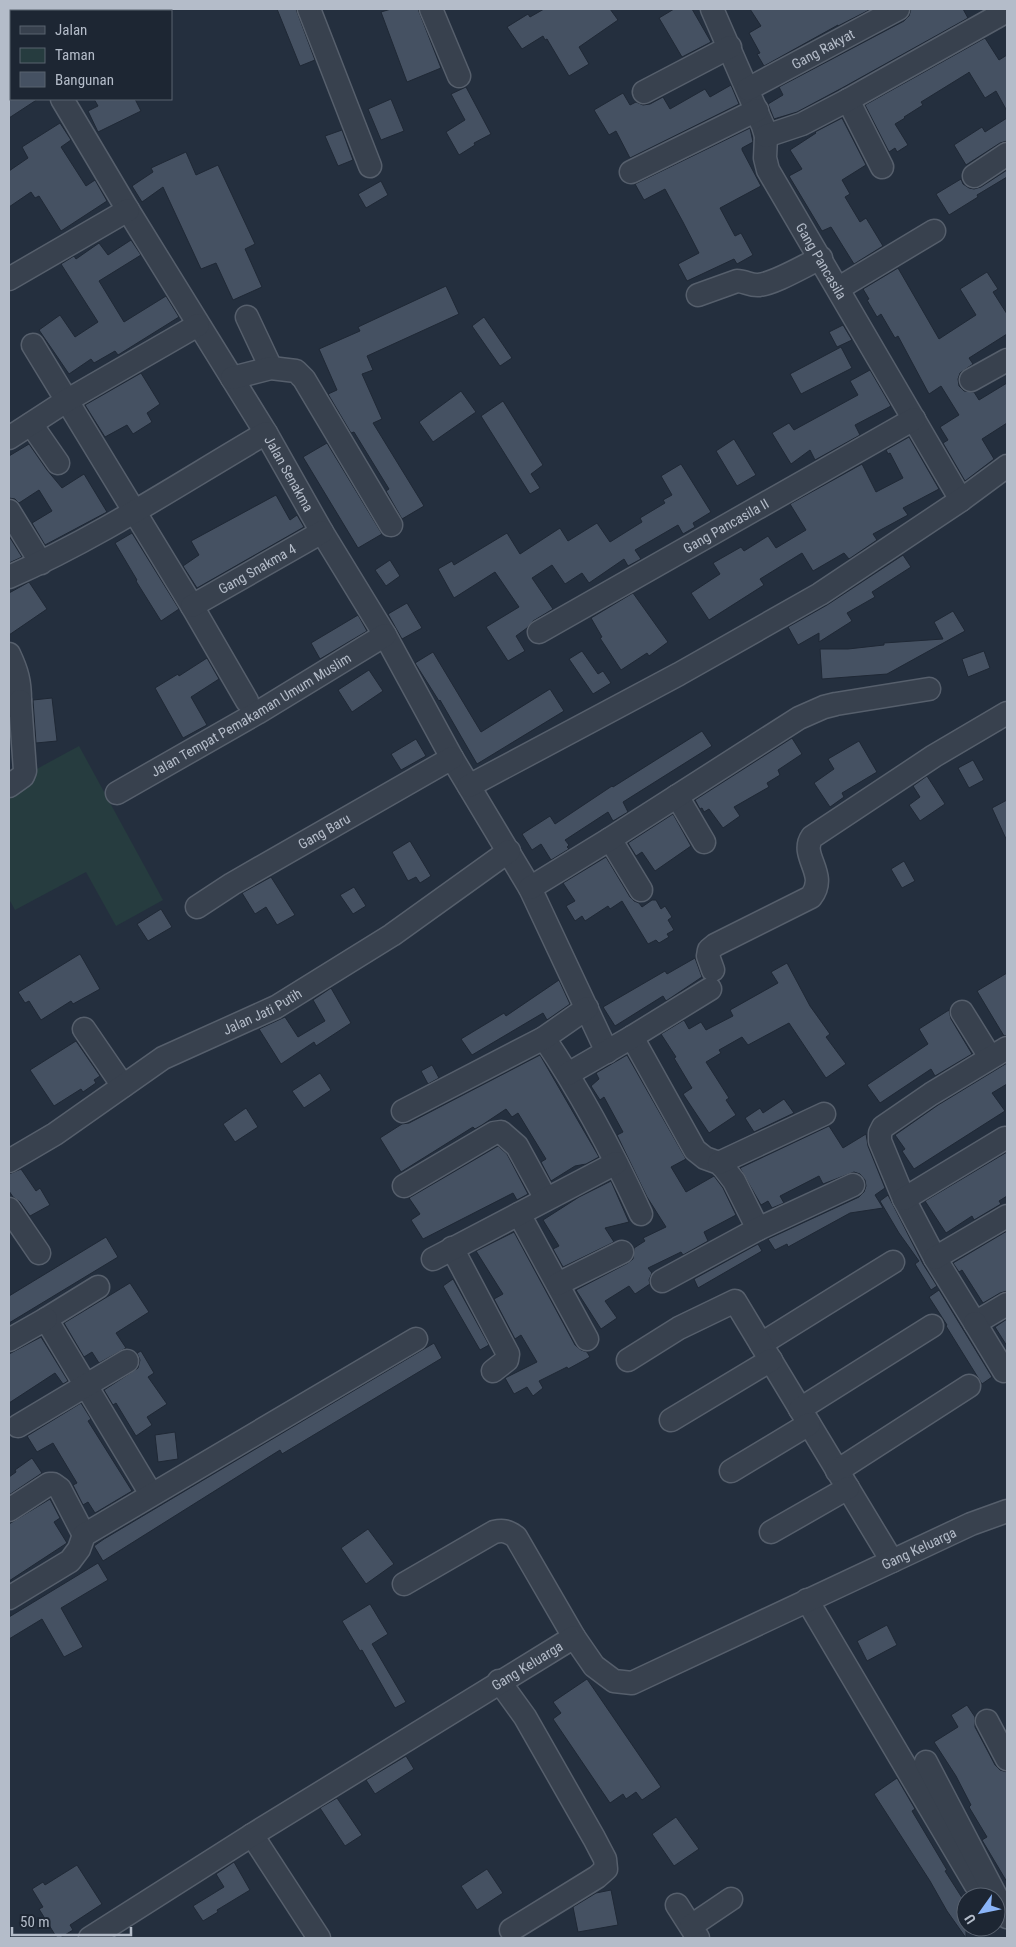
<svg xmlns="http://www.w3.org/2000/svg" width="1016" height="1947" font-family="'Roboto Condensed',sans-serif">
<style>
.green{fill:#263c3f}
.building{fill:#455162;stroke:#1f2835}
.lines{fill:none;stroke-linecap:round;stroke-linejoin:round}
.minor-casing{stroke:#565f6c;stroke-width:25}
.minor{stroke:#38414e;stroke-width:22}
.labels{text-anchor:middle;stroke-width:4;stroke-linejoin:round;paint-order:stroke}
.street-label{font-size:14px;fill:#b4bcc9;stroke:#1d2633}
</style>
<rect width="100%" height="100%" fill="#242f3e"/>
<!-- green -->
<path class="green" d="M79,746L163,900L116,926L86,872L15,910L9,899V784Z"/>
<!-- building -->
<g class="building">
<path d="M277,9H296L315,60L300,66Z"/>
<path d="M391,9H418L441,68L407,82L381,12Z"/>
<path d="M544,9H610L618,20L579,47L589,64L569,76L547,39L545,40L543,36L522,49L507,27L528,14L530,17Z"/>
<path d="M674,9H692L711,42L682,57L659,18Z"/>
<path d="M750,9H871L838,26V25L764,66L757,54L760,53L749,33L761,26Z"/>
<path d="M911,9H963L968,18L842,88L797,112L774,119L768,104L783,95L779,87L904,21L909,16Z"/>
<path d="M985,38L999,60L1007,55V111L996,91L985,98L969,72L968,73L921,102L923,105L904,117L905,118L895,124L908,145L897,152L895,148L889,152L865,105Z"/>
<path d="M731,85L739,104L630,158L616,131L609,135L594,110L623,93L630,105L636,102L643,105L650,104L663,97L670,109L705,89L710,97Z"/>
<path d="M466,87L491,134L474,143L475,145L459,155L446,132L465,120L451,94Z"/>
<path d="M9,99H38L9,118Z"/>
<path d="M94,99H135L141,111L98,132L88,111L98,106Z"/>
<path d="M391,99L404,131L381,140L368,109Z"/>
<path d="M842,118L866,165L842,180L850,194L845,197L860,222L866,218L883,246L854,264L831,227L822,231L789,176L802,169L790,150L816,133L815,132Z"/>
<path d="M1007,118V141L1000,143L966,165L954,145L982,127L985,132Z"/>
<path d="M60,123L71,140L61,147L86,186L95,180L107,201L61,231L39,196L35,198L31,192L9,207V171L28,158L22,147Z"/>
<path d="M750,128L753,142L742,148V150L761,186L720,208L735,236L741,233L753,255L737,264L734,259L687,281L678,264L699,253L683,222L665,189L644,200L635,184Z"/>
<path d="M342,130L353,160L338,166L325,136Z"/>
<path d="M186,152L196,175L218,165L255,244L245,249L262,287L233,300L216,263L201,269L163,187L142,202L132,186L153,172L151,168Z"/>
<path d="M1007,170V177L977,195L978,197L949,215L936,194L961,179L963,184L969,188L974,189L981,187Z"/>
<path d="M381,181L388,195L366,208L358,194Z"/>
<path d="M131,240L141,255L99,281L124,322L166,296L179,317L118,355L115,351L94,363L91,359L69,374L39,330L60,315L75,337L98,322L61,264L74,256L76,259L99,243L108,255Z"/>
<path d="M898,268L939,339L976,315L960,289L987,272L998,289L993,292L1007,314V334L969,358L973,364L960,373L958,379L959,386L964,391L974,392L979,400L1007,383V423L982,439L994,459L965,481L943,443L948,440L940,427L959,415L941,386L929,394L898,336L895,338L881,314L877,317L867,300L869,299L863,289Z"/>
<path d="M446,286L459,314L367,356L373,370L362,374L382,419L373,423L424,506L402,519L386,491L389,489L354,432L351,433L328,394L337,390L319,349L360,331L358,327Z"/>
<path d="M484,317L512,358L500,366L472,326Z"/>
<path d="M843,325L852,340L837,347L829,332Z"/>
<path d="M841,347L852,368L801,394L790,374Z"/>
<path d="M870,370L891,406L855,425L860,435L815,460L810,450L791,464L772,433L789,423L794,430L858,395L850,381Z"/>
<path d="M141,373L160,404L147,413L152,422L133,434L127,425L105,437L85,405Z"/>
<path d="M461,391L476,412L433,442L419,422Z"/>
<path d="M503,401L543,465L531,474L540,488L530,494L481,416Z"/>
<path d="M909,437L939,489L903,508L908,515L873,534L877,540L849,559L844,553L813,571L802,553L760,579L764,585L709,620L691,593L720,574L713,563L741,547L744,551L768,536L776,548L806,530L790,504L862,464L876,492L903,478L890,453L888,454L886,450Z"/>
<path d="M734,439L756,475L737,486L716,451Z"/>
<path d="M327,443L382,534L358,548L303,457Z"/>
<path d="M29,444L47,470L62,488L84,474L107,512L45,545L32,523L52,511L39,490L19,503L15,499L9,498V456Z"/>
<path d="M681,464L711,512L693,523L695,527L683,534L678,525L635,550L641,559L628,566L624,559L589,583L582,573L565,584L552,565L532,578L553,609L533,621L527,628L516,636L525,651L508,661L486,627L519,607L495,572L454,598L438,569L452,561L454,565L507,533L520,554L560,528L568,541L597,523L610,542L642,522L640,518L665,503L663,500L672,495L661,476Z"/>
<path d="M276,495L290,520L297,515L304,527L197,588L183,566L199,555L191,541Z"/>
<path d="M132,533L179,609L161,621L136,581L137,580L115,543Z"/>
<path d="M9,536L22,557L9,563Z"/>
<path d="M903,555L911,567L872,592L875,597L847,613L852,621L819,642V633L798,645L788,627L827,605Z"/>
<path d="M390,560L400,576L386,586L375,570Z"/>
<path d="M29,582L47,609L9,635V593Z"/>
<path d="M633,593L668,642L649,656L647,653L621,670L600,638L602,637L591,618Z"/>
<path d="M407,603L422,628L402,639L388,614Z"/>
<path d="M953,611L965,631L887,674L822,679L820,649H848L884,645V643L943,639L934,622Z"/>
<path d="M358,615L367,631L320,659L311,643Z"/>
<path d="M582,651L598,674L603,671L611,683L593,694L569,659Z"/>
<path d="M984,651L990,668L968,677L962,659Z"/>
<path d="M433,652L481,732L550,689L564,711L477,764L440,700L439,701L415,663Z"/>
<path d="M207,658L219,679L191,697L207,725L183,738L155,688L178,674L179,676Z"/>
<path d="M369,670L383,691L352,712L338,690Z"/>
<path d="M52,698L57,741L36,743L33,700Z"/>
<path d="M702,731L712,746L623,802L628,812L613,821L608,812L565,840L569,845L567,847L569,849L551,860L541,844L532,850L522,834L550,816L555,824L612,786L613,787Z"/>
<path d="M792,738L802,754L778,770L780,775L767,783L769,787L734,807L740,816L723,828L709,809L704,812L702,808L700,809L695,800Z"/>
<path d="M416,739L426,756L401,770L391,754Z"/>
<path d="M859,741L877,772L842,793L844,797L830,807L814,783L834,769L828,759Z"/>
<path d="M973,760L984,780L969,788L958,768Z"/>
<path d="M927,776L945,804L920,821L909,805L920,797L913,786Z"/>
<path d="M1007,800V841L992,808Z"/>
<path d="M673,814L691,846L655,871L642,852L636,856L628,843Z"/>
<path d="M410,841L431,876L420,883L416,877L408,881L392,852Z"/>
<path d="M606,857L630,897L634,901L639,903L642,907L652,900H656L661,909L665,906L672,917L668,920L674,930L667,934L669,937L659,943L656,940L648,944L622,901L610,909L608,906L585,921L582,916L575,921L566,906L575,901L563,883Z"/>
<path d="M904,861L915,881L902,888L891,869Z"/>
<path d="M271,877L295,915L277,925L266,907L255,914L242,893Z"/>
<path d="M354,887L366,906L353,914L340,895Z"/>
<path d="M161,909L172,927L148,941L137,924Z"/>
<path d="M80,954L100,989L73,1004L71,1001L41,1020L29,1001L25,1003L18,992Z"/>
<path d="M695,958L702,977L666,1001L663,996L615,1026L603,1007L665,971L667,974Z"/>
<path d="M787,963L810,1006L830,1034L826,1037L846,1064L826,1078L789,1023L748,1045L742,1037L719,1050L721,1053L706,1062L729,1098L726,1100L736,1115L709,1133L683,1094L692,1088L674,1058L676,1057L661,1034L684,1020L689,1029L701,1022L706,1030L733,1016L730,1010L778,983L771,972Z"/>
<path d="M1007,973V1035L1004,1036L977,991Z"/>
<path d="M559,980L570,1004L547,1020L543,1013L472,1055L461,1039L504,1013L506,1016Z"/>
<path d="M331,988L351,1023L316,1046L314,1042L281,1064L259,1029L285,1017L298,1037L325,1021L313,1000Z"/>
<path d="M949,1010L951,1019L972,1054L935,1076L931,1069L880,1103L867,1085L928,1044L919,1029Z"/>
<path d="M76,1041L100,1076L94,1080L96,1083L83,1092L81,1089L54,1106L30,1070Z"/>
<path d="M540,1055L599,1157L586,1164L575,1166L551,1181L541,1162L546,1159L518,1113L512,1117L506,1109L482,1125L475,1129L473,1127L401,1172L380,1138L402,1124L409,1123Z"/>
<path d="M627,1055L686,1159L671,1167L686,1192L714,1176L723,1188L736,1215L704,1232L708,1241L683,1255L681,1252L648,1268L652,1273L649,1280L650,1284L635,1294L629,1286L605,1301L617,1318L601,1329L576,1290L628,1263L633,1259L634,1248L645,1241L643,1238L666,1227L647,1197L617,1135L623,1132L604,1097L600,1100L591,1086L599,1079L596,1073Z"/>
<path d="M1007,1063V1084L992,1093L1005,1111L914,1169L902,1151L905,1149L895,1135L938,1105Z"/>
<path d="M432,1065L439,1078L428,1084L421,1071Z"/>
<path d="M320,1073L331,1090L304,1108L292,1091Z"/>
<path d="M784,1099L794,1113L754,1132L745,1118L760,1108L763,1113Z"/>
<path d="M246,1108L258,1127L235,1142L223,1124Z"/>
<path d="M829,1126L843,1148L866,1134L868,1146L885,1188L875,1195L883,1208L850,1213L788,1247L787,1244L775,1250L768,1239L859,1197L864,1192L866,1186L865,1180L860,1174L854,1172L823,1184L819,1176L780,1196L784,1203L772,1208L768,1201L761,1205L740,1168Z"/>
<path d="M498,1146L507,1154L528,1194L517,1200L513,1193L423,1239L411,1220L420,1214L409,1198Z"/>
<path d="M1007,1152V1196L999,1201L1001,1204L974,1220L972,1216L946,1233L925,1201Z"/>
<path d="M21,1169L36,1191L40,1188L50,1205L30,1216L20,1202L13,1197L9,1191V1174Z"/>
<path d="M611,1181L629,1222L605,1228L614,1242L563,1267L553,1249L559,1246L543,1220L579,1197Z"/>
<path d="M888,1195L923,1264L937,1286L931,1290L915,1264L919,1261L899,1233L880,1201Z"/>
<path d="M1007,1231V1291L1000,1293L983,1303L962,1270L959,1272L953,1263Z"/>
<path d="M514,1232L575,1345L581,1350L587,1352L590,1357L568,1369L567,1367L539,1381L543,1388L533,1396L527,1387L514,1394L505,1378L537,1362L521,1335L515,1339L494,1299L503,1294L476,1251Z"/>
<path d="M106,1237L118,1257L9,1323V1296Z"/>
<path d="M758,1244L762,1251L698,1288L694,1279Z"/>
<path d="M453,1279L489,1345L480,1350L443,1286Z"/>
<path d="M130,1283L149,1312L116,1333L126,1348L99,1363L92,1352L84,1357L64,1323Z"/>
<path d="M939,1290L992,1377L982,1384L946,1326L947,1325L929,1297Z"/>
<path d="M1007,1319V1346L995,1327Z"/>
<path d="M41,1337L68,1381L63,1384L55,1373L9,1403V1354Z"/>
<path d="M434,1343L442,1358L282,1454L280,1450L103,1561L94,1546L104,1539Z"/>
<path d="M141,1351L154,1373L148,1377L167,1404L147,1417L152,1425L136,1436L116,1403L113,1405L104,1390L138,1368L140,1360L137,1353Z"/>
<path d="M81,1403L91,1419L88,1421L132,1491L95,1513L88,1502L83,1505L73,1485L77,1483L53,1443L37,1452L27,1436Z"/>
<path d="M175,1432L178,1459L158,1462L155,1435Z"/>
<path d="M32,1458L42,1473L9,1495V1477L16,1472L15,1470Z"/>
<path d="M50,1499L60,1518L54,1522L67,1543L9,1581V1524Z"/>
<path d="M368,1529L394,1564L366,1584L341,1548Z"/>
<path d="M98,1563L108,1580L61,1608L83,1647L64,1657L42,1619L9,1639V1617Z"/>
<path d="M370,1604L388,1634L372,1644L406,1702L395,1708L362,1650L360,1651L342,1621Z"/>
<path d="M887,1625L897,1645L867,1661L857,1641Z"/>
<path d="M587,1679L661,1787L642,1800L636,1792L626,1799L623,1794L610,1803L553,1719L561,1713L553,1702Z"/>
<path d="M967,1705L975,1717V1727L995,1765L1000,1770L1007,1772V1882L982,1840L987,1837L969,1807L971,1805L956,1776L934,1742L958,1727L951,1715Z"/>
<path d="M406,1756L414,1769L375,1794L366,1780Z"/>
<path d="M897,1778L915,1809L912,1811L947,1870L945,1871L966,1904V1938L947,1911L930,1881L874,1794Z"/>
<path d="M337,1798L362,1835L345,1846L320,1808Z"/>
<path d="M676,1817L699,1849L674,1866L652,1834Z"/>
<path d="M234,1862L250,1890L217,1910L218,1912L203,1921L193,1906L224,1887L216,1874Z"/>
<path d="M77,1865L102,1904L70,1925L73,1930L60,1938H57L39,1909L43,1907L32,1889L43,1882L45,1885Z"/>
<path d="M487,1869L503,1893L477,1910L461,1886Z"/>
<path d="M611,1890L618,1925L578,1932L573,1907L596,1893Z"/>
</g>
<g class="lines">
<!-- minor casing -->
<g class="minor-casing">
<g id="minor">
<path d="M10,9L11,11"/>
<path d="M309,9L370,166"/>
<path d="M431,9L459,76"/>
<path id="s1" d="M712,9L763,126L766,136L765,158L768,170L961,500"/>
<path id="s2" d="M748,89L898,9"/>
<path d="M644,92L730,47"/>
<path id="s3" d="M62,99L128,210L266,433L322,532L385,635L452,758L530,888L607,1052"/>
<path d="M848,100L882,167"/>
<path d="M766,136L802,124L848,100L1007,11"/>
<path d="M631,172L757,110"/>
<path d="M974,176L1007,154"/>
<path d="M9,279L128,210"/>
<path d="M839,288L934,231"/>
<path d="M698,295L737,281C745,281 751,286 759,285C776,283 805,265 821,258"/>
<path d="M247,317L271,368"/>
<path d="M33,345L192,606L247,701"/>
<path d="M232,378L271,368L296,371L304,379L391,525"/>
<path d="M971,380L1007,360"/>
<path d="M31,424L58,463"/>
<path d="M9,438L66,401L198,325"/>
<path d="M9,511L41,563"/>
<path d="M9,577C98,538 182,482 266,433"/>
<path id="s4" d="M192,606L322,532"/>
<path id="s5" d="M539,632L914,419"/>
<path d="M9,654C17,671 20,681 20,701L9,706"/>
<path d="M9,786L23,776L25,771L20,701"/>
<path d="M469,786L679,674L820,594L961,500L1007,466"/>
<path id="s6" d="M117,793L257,713L385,635"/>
<path d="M677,796L704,842"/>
<path d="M610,839L641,890"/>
<path d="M530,888L610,839L799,718L824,707L836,704L929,689"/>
<path id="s7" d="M197,907L232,884L452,758"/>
<path d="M713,970L708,956L709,950L715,945L811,897C829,874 799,856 812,837L934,756L1007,713"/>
<path d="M962,1012L990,1057"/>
<path d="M84,1029L123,1086"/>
<path d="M632,1037L695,1150L705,1158L719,1163L724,1168L734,1181L758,1229"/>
<path d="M544,1038C582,1094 613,1153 641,1214"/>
<path d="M1007,1048L931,1094L883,1127L880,1133V1141L904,1199L935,1258L975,1323L1007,1304"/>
<path d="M568,1074L632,1037L710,989"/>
<path d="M403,1111L544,1038L587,1008"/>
<path id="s8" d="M9,1161L55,1134L163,1058L276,1007L392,935L509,851"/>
<path d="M719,1163L824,1114"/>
<path d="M404,1186L494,1133L501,1132L517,1146L546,1199"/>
<path d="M904,1199L1005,1138"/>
<path d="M9,1209L39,1253"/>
<path d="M519,1214L587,1339"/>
<path d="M452,1248L508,1354L507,1360L493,1371"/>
<path d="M935,1258L1007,1216"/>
<path d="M433,1259L616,1163"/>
<path d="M662,1281L758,1229L853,1185"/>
<path d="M558,1284L622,1252"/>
<path d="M98,1287L46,1319L151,1494"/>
<path d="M975,1323L1004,1371"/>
<path d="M9,1340L46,1319"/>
<path d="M761,1344L893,1262"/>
<path d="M628,1360L679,1328L735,1301L892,1561"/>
<path d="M800,1409L932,1326"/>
<path d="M671,1420L771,1360"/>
<path d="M18,1426L127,1361"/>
<path d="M731,1471L809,1424"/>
<path d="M837,1471L969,1386"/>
<path d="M9,1510L49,1484H53L60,1489L84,1535"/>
<path d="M771,1532L848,1488"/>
<path d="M404,1584L494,1532C503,1530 508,1531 516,1537L574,1637"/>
<path d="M9,1598L70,1561L79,1549L84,1535L416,1339"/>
<path d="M807,1600L975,1884L985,1897"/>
<path d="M499,1681L525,1717L594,1838L605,1859L606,1869L597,1877L511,1930"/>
<path d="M987,1721L1007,1759"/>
<path d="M926,1762L1007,1917"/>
<path d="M252,1835L319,1938"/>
<path d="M677,1905L698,1938"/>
<path d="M691,1926L731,1899"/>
<path id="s9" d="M90,1938L252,1835L574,1637L594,1666L614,1681L632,1683L971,1524L1007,1511"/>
</g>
</g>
<!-- minor -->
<use href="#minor" class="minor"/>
</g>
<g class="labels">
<!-- street labels -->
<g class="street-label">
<text dy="5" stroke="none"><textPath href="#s2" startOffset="85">Gang Rakyat</textPath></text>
<text dy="5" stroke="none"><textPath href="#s1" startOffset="278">Gang Pancasila</textPath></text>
<text dy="5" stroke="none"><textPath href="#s3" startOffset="438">Jalan Senakma</textPath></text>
<text dy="5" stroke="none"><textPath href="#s5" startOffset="215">Gang Pancasila II</textPath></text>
<text dy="5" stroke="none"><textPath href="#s4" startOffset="75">Gang Snakma 4</textPath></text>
<text dy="5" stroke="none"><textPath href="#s6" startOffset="155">Jalan Tempat Pemakaman Umum Muslim</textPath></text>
<text dy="5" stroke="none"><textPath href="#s7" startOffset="148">Gang Baru</textPath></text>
<text dy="5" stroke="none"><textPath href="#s8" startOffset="295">Jalan Jati Putih</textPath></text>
<text dy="5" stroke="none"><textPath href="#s9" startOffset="965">Gang Keluarga</textPath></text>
<text dy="5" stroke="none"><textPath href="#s9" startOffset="515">Gang Keluarga</textPath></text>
</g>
</g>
<!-- border -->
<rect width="1016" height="1947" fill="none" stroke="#b4bcc9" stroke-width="20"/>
<!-- legend -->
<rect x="10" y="10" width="162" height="90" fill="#1d2633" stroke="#59626f"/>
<rect x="20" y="26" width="25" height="8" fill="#38414e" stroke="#59626f"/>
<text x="55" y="35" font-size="15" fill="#b4bcc9">Jalan</text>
<rect x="20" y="48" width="25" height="15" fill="#263c3f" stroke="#59626f"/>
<text x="55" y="60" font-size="15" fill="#b4bcc9">Taman</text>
<rect x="20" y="72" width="25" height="15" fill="#455162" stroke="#59626f"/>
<text x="55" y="85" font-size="15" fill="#b4bcc9">Bangunan</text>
<!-- north arrow -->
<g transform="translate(981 1912) rotate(237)"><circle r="24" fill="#1d2633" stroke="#59626f"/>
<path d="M0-4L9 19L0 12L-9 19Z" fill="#8ab4f8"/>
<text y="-8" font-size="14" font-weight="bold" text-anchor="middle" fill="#b4bcc9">U</text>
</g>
<!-- scale -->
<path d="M12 1927v8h119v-8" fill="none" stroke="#b4bcc9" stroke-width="2.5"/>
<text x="20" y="1927" font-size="15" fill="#b4bcc9" stroke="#1d2633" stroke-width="4" paint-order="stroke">50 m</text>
</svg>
